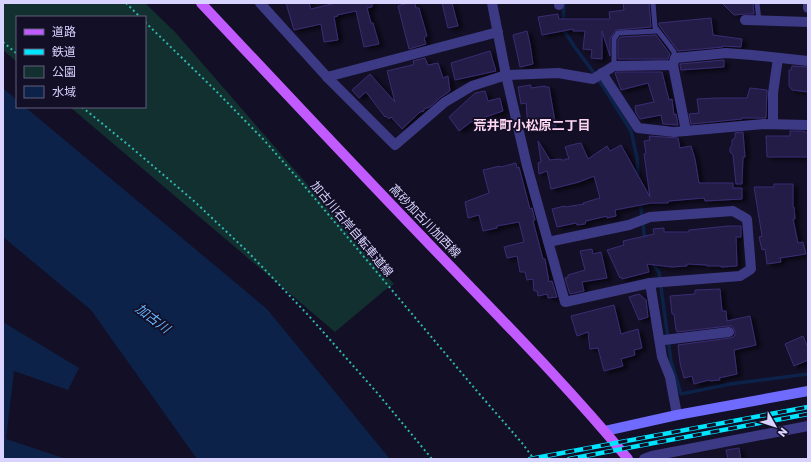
<svg xmlns="http://www.w3.org/2000/svg" width="811" height="462" font-family="Rubik,'Noto Sans JP',sans-serif">
<style>
.green{fill:#12302f}
.water{fill:#0c2248}
.lines{fill:none;stroke-linecap:round;stroke-linejoin:round}
.stream{stroke:#0c2248;stroke-width:3.5}
.building{fill:#241b47;stroke:#3b2d73;filter:url(#shadow)}
.path{stroke:#2fb8b0;stroke-width:2;stroke-dasharray:2 3;stroke-linecap:butt}
.lane{stroke:#3d3a85;stroke-width:5}
.street{stroke:#3d3a85;stroke-width:10}
.secondary{stroke:#6f6bff;stroke-width:10}
.primary{stroke:#c25bff;stroke-width:10}
.rail-casing{stroke:#00e5ff;stroke-width:4.5}
.rail{stroke:#130f26;stroke-width:3;stroke-dasharray:9;stroke-linecap:butt}
.labels{text-anchor:middle;stroke-width:3.5;stroke-linejoin:round;paint-order:stroke}
.street-label{font-size:12px;fill:#d9d4ff;stroke:#130f26}
.neighbourhood-label{font-size:13px;font-weight:bold;fill:#ffd6f0;stroke:#130f26}
.water-label{font-size:13px;font-style:italic;fill:#62b6ff;stroke:#130f26}
</style>
<defs>
<filter id="shadow"><feDropShadow dx="4.5" dy="2.5" stdDeviation="2" flood-color="#0009"/></filter>
</defs>
<rect width="100%" height="100%" fill="#130f26"/>
<!-- green -->
<path class="green" d="M3,3H145L175,32L394,284L385,290L335,332L70,107H145V17H17V62L3,50Z"/>
<!-- water -->
<g class="water">
<path d="M3,88L17,100V107H25L267,309L390,459H197L91,310L3,237Z"/>
<path d="M3,322L79,368L68,390L14,371L6,439L66,459H3Z"/>
</g>
<g class="lines">
<!-- stream -->
<g class="stream">
<path d="M564,3L563,21L565,32L574,46L594,73L606,91L631,131L637,158L638,178"/>
<path d="M640,202L645,240"/>
<path d="M651,262L659,272L671,361L681,394L730,384L808,374"/>
</g>
</g>
<!-- building -->
<g class="building">
<path d="M286,3H309L311,9L336,3H372V7L367,8L371,23H373L379,44L364,47L356,11L337,15L338,16L334,17L338,40L324,42L321,24L294,30Z"/>
<path d="M408,3H415L416,8H419L427,36L424,38L426,44L409,49L398,6Z"/>
<path d="M442,3H452L458,26L448,28Z"/>
<path d="M623,3H649L651,27L616,30L610,39V56L602,31V59L591,58L592,50L583,49L585,31H573V29L542,35L538,17L558,14L559,19H610L609,12L624,10Z"/>
<path d="M722,3H753L754,14H745L734,15Z"/>
<path d="M711,18L713,35L742,39L741,47L723,46V47L678,51L659,25V23Z"/>
<path d="M527,31L530,44L533,64L520,67L513,35Z"/>
<path d="M656,35L670,54L668,59H618V40L620,37Z"/>
<path d="M490,51L496,71L455,80L451,63Z"/>
<path d="M425,58L428,65L438,63L443,78L448,76L450,91L441,97L430,107L424,109V111L420,112L402,129L391,117L389,119L386,116L385,117L366,92L359,98L352,90L370,74L395,102L387,71L412,65L414,64L413,61Z"/>
<path d="M724,60V67L681,70L680,65V64Z"/>
<path d="M792,66L808,67V92L792,90L789,86V70H791Z"/>
<path d="M616,72H662L669,100L672,99L674,115L676,114L678,125L663,124L661,115L640,119L636,113L635,106L654,102L648,83L621,90L615,73Z"/>
<path d="M531,85V88L545,86L546,87H549L556,127L543,128V126L528,129L526,103L521,104L518,87Z"/>
<path d="M750,88L767,90L766,118H742V119L691,124L689,114L699,113L697,99L717,98H747Z"/>
<path d="M485,91L488,101L500,98L503,111L471,122L459,131L449,117L475,93Z"/>
<path d="M790,131H803L808,133V157H767L766,136H790Z"/>
<path d="M743,132L745,157H743L742,184H736L733,155L730,152V148L732,145V140L735,138V133Z"/>
<path d="M649,136L678,138L680,148L691,146L695,159L699,183H733V188H742V199L705,201L704,198L669,201L668,203H651L615,210L616,216L607,218V216L586,221L585,224L577,225L576,223L557,227L552,209L565,206V207L584,204L583,203L600,198L594,176L579,182L551,189L547,171L539,174L538,163L541,162L538,141L550,160L561,159V160H565V159H569L565,147L575,144L581,143L588,159L607,146L610,151L621,145L650,197L644,154L646,153L644,141L650,140Z"/>
<path d="M516,163L517,168L519,167L530,209L532,208L535,220L533,221L543,259H545L549,282L552,281L557,297L548,298L547,294L538,296L537,291H534L533,279L527,280L525,272H520L517,256L507,258L504,247L524,242L519,222L497,226V228L483,231L479,215L468,218L465,202L489,193L483,170L500,166L501,167Z"/>
<path d="M774,184H793V207H794L795,219H793L798,243L803,242L806,254L780,258L781,262L767,264L765,249L762,250L759,237L762,236L754,187H774Z"/>
<path d="M728,226H741V237H736L737,266L721,267V266H707V265L687,264V266L672,267L647,264L649,272L622,279L621,277L620,278L607,250L624,245L623,241L654,234L653,229L664,228V232H689V230Z"/>
<path d="M592,249L593,254L601,252L607,278L582,282L584,291L570,294L565,278L568,277V275L585,270L580,251Z"/>
<path d="M720,289L722,311H726L727,321L750,316L756,345L734,350L737,374L719,378L720,380L710,381L709,380L694,384L692,376L684,378L680,363L678,345L730,338L733,337L735,335V331L732,326H728L677,332V330H676L674,314H672L670,296L695,294V290Z"/>
<path d="M639,294L646,300L648,317L639,320L629,297Z"/>
<path d="M614,305L621,334L638,329L642,348L634,350L635,355L621,359L623,366L604,371L598,348L590,349L588,332L577,336L571,316Z"/>
<path d="M803,336L808,348V360L794,366L785,344Z"/>
<path d="M739,448L741,459H728L726,450Z"/>
</g>
<g class="lines">
<!-- path -->
<g class="path">
<path d="M126,3L140,17"/>
<path d="M145,22L214,89L264,140L301,182L476,390L522,443L534,459"/>
<path d="M3,42L17,54"/>
<path d="M82,107L132,148L195,202L248,252L309,316L379,395L432,459"/>
</g>
<!-- lane -->
<g class="lane">
<path d="M653,3L655,27L669,45L674,52L675,58"/>
<path d="M757,3L759,21"/>
<path d="M614,66V39L618,33L657,31"/>
</g>
<!-- street -->
<g class="street">
<path d="M260,3L327,77L395,145L445,102L472,86L506,75L558,73L593,79L614,66L673,65L675,58L726,53L752,55L808,61"/>
<path d="M492,3L506,75L527,166L565,302L650,283L740,276L751,269L747,219L733,211L650,217L629,225L548,242"/>
<path d="M559,3V5"/>
<path d="M808,3V8"/>
<path d="M745,20L808,22"/>
<path d="M673,65L686,131"/>
<path d="M602,73L638,128L674,132L764,124L808,125"/>
<path d="M327,77L498,32"/>
<path d="M773,124V93L778,58"/>
<path d="M650,283L662,357L670,377L677,415"/>
<path d="M660,340H664L729,332"/>
<path d="M644,459L652,456L808,426"/>
</g>
<!-- secondary -->
<path class="secondary" d="M605,431L677,415L808,391"/>
<!-- primary -->
<path class="primary" d="M201,3C277,84 353,165 430,245C497,315 566,384 628,459"/>
<!-- rail casing -->
<g class="rail-casing">
<g id="rail">
<path d="M530,459L808,407"/>
<path d="M569,459L808,414"/>
</g>
</g>
<!-- rail -->
<use href="#rail" class="rail"/>
</g>
<g class="labels">
<!-- street labels -->
<g class="street-label">
<text transform="translate(425 221) rotate(46)" y="4">高砂加古川加西線</text>
<text transform="translate(352 229) rotate(50)" y="4">加古川右岸自転車道線</text>
</g>
<!-- neighbourhood labels -->
<g class="neighbourhood-label">
<text x="532" y="130">荒井町小松原二丁目</text>
</g>
<!-- water labels -->
<g class="water-label">
<text transform="translate(153 318) rotate(37)" y="5">加古川</text>
</g>
</g>
<!-- border -->
<rect width="811" height="462" fill="none" stroke="#d9d4ff" stroke-width="8"/>
<!-- legend -->
<rect x="16" y="16" width="130" height="92" fill="#130f26" stroke="#625e7d"/>
<rect x="24" y="29" width="20" height="6" fill="#c25bff" stroke="#625e7d"/>
<text x="52" y="36" font-size="12" fill="#d9d4ff">道路</text>
<rect x="24" y="49" width="20" height="6" fill="#00e5ff" stroke="#625e7d"/>
<text x="52" y="56" font-size="12" fill="#d9d4ff">鉄道</text>
<rect x="24" y="66" width="20" height="12" fill="#12302f" stroke="#625e7d"/>
<text x="52" y="76" font-size="12" fill="#d9d4ff">公園</text>
<rect x="24" y="86" width="20" height="12" fill="#0c2248" stroke="#625e7d"/>
<text x="52" y="96" font-size="12" fill="#d9d4ff">水域</text>
<!-- north arrow -->
<g transform="translate(775 426) rotate(129)" stroke="#130f26" stroke-width="3" paint-order="stroke">
<path d="M0-3L7 15L0 10L-7 15Z" fill="#d9d4ff"/>
<text y="-6" font-size="11" font-weight="bold" text-anchor="middle" fill="#d9d4ff">N</text>
</g>
</svg>
